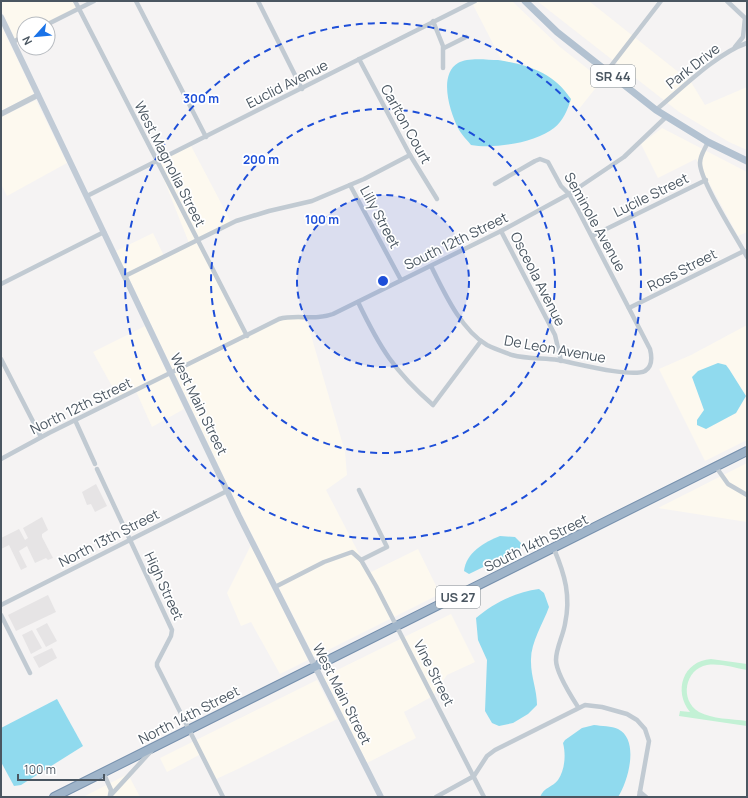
<svg xmlns="http://www.w3.org/2000/svg" width="748" height="798" font-family="Manrope,sans-serif">
<style>
.commercial{fill:#fdf9ef;fill-rule:evenodd}
.education{fill:#e6e4e5}
.green{fill:#c3f1d5}
.water{fill:#90daee}
.lines{fill:none;stroke-linecap:round;stroke-linejoin:round}
.trunk-casing{stroke:#7690ad;stroke-width:10}
.minor{stroke:#c1cad2;stroke-width:4.5}
.tertiary{stroke:#c1cad2;stroke-width:5.5}
.secondary{stroke:#c1cbd6;stroke-width:6}
.primary{stroke:#b3c2d1;stroke-width:7}
.trunk{stroke:#9fb4c9;stroke-width:8}
.ring{fill:none;stroke:#1d4ed8;stroke-width:2;stroke-dasharray:7 5}
.labels{text-anchor:middle;stroke-width:3.5;stroke-linejoin:round;paint-order:stroke}
.shield{fill:#fff;stroke:#808990;stroke-width:1}
.shield-label{font-size:13px;font-weight:bold;fill:#4a5661}
.street-label{font-size:14px;fill:#4a5661;stroke:#fff}
.centre{fill:#1d4ed8;stroke:#fff;stroke-width:2}
.ring-label{font-size:12px;text-anchor:middle;font-weight:bold;fill:#1d4ed8;stroke:#fff;stroke-width:3.5;stroke-linejoin:round;paint-order:stroke}
</style>
<rect width="100%" height="100%" fill="#f5f3f3"/>
<!-- commercial -->
<g class="commercial">
<path d="M1,1H73L78,10L48,24H24V37L16,41L1,10Z"/>
<path d="M471,1H512L560,47L602,80L579,109L569,106L571,99L525,64L502,61Z"/>
<path d="M537,1H589L691,82L705,105L747,87V150L729,142L679,112Z"/>
<path d="M1,25L34,94L1,111Z"/>
<path d="M36,100L67,163L7,196L1,184V117Z"/>
<path d="M662,128L747,172V232L738,236L696,159L658,178L641,144Z"/>
<path d="M190,144L231,222L197,239L246,336L285,317L306,318L345,452L347,475L326,490L369,573L418,549L440,594L314,657L242,515L116,251L153,233L164,256L189,243L157,162Z"/>
<path d="M747,325V440L705,461L659,369L691,355ZM729,369L746,396L736,413L706,429L697,420L704,410L692,377Z"/>
<path d="M145,326L184,409L152,427L135,389L118,397L93,352Z"/>
<path d="M747,463V522L658,508Z"/>
<path d="M251,545L308,660L280,674L251,622L241,626L227,593Z"/>
<path d="M451,614L475,662L447,675L433,696L404,712L416,738L367,763L323,677Z"/>
<path d="M317,680L337,719L238,769L214,780L201,754L167,772L160,758Z"/>
<path d="M128,774L140,797H83Z"/>
</g>
<!-- education -->
<g class="education">
<path d="M96,484L107,506L95,512L91,504L87,505L82,492Z"/>
<path d="M42,517L48,530L42,534V537L53,558L48,560L46,558L35,563L27,546L19,551L27,567L21,570L9,545L1,549V538L19,529L25,540L28,538L23,528Z"/>
<path d="M48,595L56,612L16,631L8,615Z"/>
<path d="M47,623L57,641L46,647L36,629Z"/>
<path d="M32,630L42,648L31,654L22,635Z"/>
<path d="M52,648L57,658L39,668L33,657Z"/>
</g>
<!-- green -->
<path class="green" d="M711,659L747,664V670C735,668 720,663 707,665C685,669 679,700 699,712C712,719 732,719 747,721V726L679,716L680,711L690,712C673,691 683,661 711,659Z"/>
<!-- water -->
<g class="water">
<path d="M498,60C528,65 553,72 571,99C568,109 563,121 554,128C535,143 494,149 471,145C467,140 461,134 458,128C450,112 438,75 458,63C468,57 487,60 498,60Z"/>
<path d="M718,363L726,365L729,369L746,396L736,413L706,429L697,425V420L704,410L692,377L698,371Z"/>
<path d="M500,536L515,537L521,543L520,549L469,574L464,571C466,553 484,542 500,536Z"/>
<path d="M539,589L544,593L549,607C543,624 530,643 531,662C531,677 537,690 537,705L528,714L513,723L499,726L492,723L485,711L487,660L478,640L476,618C493,603 516,592 539,589Z"/>
<path d="M57,699L83,746L21,785L14,786L1,762V728Z"/>
<path d="M594,725C601,726 612,726 618,729C640,740 628,782 618,797H540C544,787 553,787 558,780C565,770 566,754 563,743L565,740L582,728Z"/>
</g>
<g class="lines">
<!-- trunk casing -->
<g class="trunk-casing">
<path id="trunk" d="M54,797L747,451"/>
</g>
<!-- minor -->
<g class="minor">
<path d="M75,1L247,336"/>
<path d="M136,1L206,137"/>
<path d="M258,1L302,89"/>
<path d="M727,1L745,18L743,37L735,47"/>
<path d="M433,21L443,46V68"/>
<path d="M48,24L94,1"/>
<path d="M13,42L24,36"/>
<path d="M444,48L466,37"/>
<path d="M359,59L410,155L437,199"/>
<path d="M607,71L661,1"/>
<path d="M656,110C680,90 717,53 747,43"/>
<path d="M708,142C705,149 700,155 700,163C700,181 737,238 747,257"/>
<path d="M350,185L401,280"/>
<path d="M87,196L475,1"/>
<path d="M501,231L555,335L561,361"/>
<path d="M592,236L706,180"/>
<path d="M431,266C444,292 461,330 487,345C495,349 504,352 512,355C527,359 543,358 558,360C575,363 631,378 645,371C653,366 652,357 650,349L578,210L569,194L561,186L548,162L540,159L535,161L495,184"/>
<path d="M125,276L236,221L269,211L312,201L364,179L410,155"/>
<path d="M1,284L104,232"/>
<path d="M358,302C380,348 394,371 433,405L481,341"/>
<path d="M629,308L744,251"/>
<path d="M1,359L41,437"/>
<path d="M75,420L95,464"/>
<path d="M1,459L49,433L279,319C297,314 315,321 333,314L501,231L569,194L624,157L666,117"/>
<path d="M716,467L728,484L747,495"/>
<path d="M97,469L172,630L171,636L157,663V666L223,797"/>
<path d="M359,490L387,547L361,560"/>
<path d="M554,549C565,575 571,596 565,624C563,636 556,648 556,660C556,673 571,696 578,707"/>
<path d="M275,587L324,562L352,552L361,560L376,586L484,797"/>
<path d="M1,605L227,491"/>
<path d="M1,615L30,673"/>
<path d="M103,772L111,790L110,795"/>
<path d="M640,792L646,797"/>
<path d="M110,796L152,750"/>
<path d="M436,797L474,776L487,756L495,750L585,705L602,707L627,714L637,720L645,729L649,741L639,797"/>
</g>
<!-- tertiary -->
<path class="tertiary" d="M1,114L38,95"/>
<!-- secondary -->
<path class="secondary" d="M1,17L239,516L381,797"/>
<!-- primary -->
<path class="primary" d="M525,1L557,32L656,110L708,142L747,161"/>
<!-- trunk -->
<use href="#trunk" class="trunk"/>
</g>
<!-- distance rings -->
<circle cx="383" cy="281" r="86" fill="#1d4ed8" fill-opacity=".12"/>
<g class="ring">
<circle cx="383" cy="281" r="86"/>
<circle cx="383" cy="281" r="172"/>
<circle cx="383" cy="281" r="258"/>
</g>
<g class="labels">
<!-- shield labels -->
<g class="shield">
<rect x="591" y="65" width="44" height="22" rx="3"/>
<rect x="436" y="586" width="44" height="22" rx="3"/>
</g>
<g class="shield-label">
<text x="613" y="81">SR 44</text>
<text x="458" y="602">US 27</text>
</g>
<!-- street labels -->
<g class="street-label">
<text transform="translate(693 66) rotate(-38)" y="5">Park Drive</text>
<text transform="translate(287 84) rotate(-27)" y="5">Euclid Avenue</text>
<text transform="translate(406 124) rotate(61)" y="5">Carlton Court</text>
<text transform="translate(170 164) rotate(63)" y="5">West Magnolia Street</text>
<text transform="translate(651 195) rotate(-26)" y="5">Lucile Street</text>
<text transform="translate(380 217) rotate(62)" y="5">Lilly Street</text>
<text transform="translate(595 222) rotate(61)" y="5">Seminole Avenue</text>
<text transform="translate(456 241) rotate(-26)" y="5">South 12th Street</text>
<text transform="translate(682 270) rotate(-27)" y="5">Ross Street</text>
<text transform="translate(538 279) rotate(63)" y="5">Osceola Avenue</text>
<text transform="translate(555 349) rotate(10)" y="5">De Leon Avenue</text>
<text transform="translate(199 404) rotate(64)" y="5">West Main Street</text>
<text transform="translate(81 406) rotate(-26)" y="5">North 12th Street</text>
<text transform="translate(109 538) rotate(-27)" y="5">North 13th Street</text>
<text transform="translate(536 543) rotate(-26)" y="5">South 14th Street</text>
<text transform="translate(164 586) rotate(65)" y="5">High Street</text>
<text transform="translate(434 673) rotate(63)" y="5">Vine Street</text>
<text transform="translate(342 694) rotate(63)" y="5">West Main Street</text>
<text transform="translate(189 715) rotate(-27)" y="5">North 14th Street</text>
</g>
</g>
<circle cx="383" cy="281" r="6" class="centre"/>
<g class="ring-label">
<text x="201" y="103">300 m</text>
<text x="261" y="164">200 m</text>
<text x="322" y="224">100 m</text>
</g>
<!-- border -->
<rect width="748" height="798" fill="none" stroke="#4a5661" stroke-width="4"/>
<!-- north arrow -->
<g transform="translate(36 36) rotate(243)"><circle r="19" fill="#ffffff" stroke="#b7bbc0"/>
<path d="M0-3L7 15L0 10L-7 15Z" fill="#1a73e8"/>
<text y="-6" font-size="11" font-weight="bold" text-anchor="middle" fill="#4a5661">N</text>
</g>
<!-- scale -->
<path d="M18 774v6h86v-6" fill="none" stroke="#4a5661" stroke-width="2"/>
<text x="24" y="774" font-size="12" fill="#4a5661" stroke="#ffffff" stroke-width="3" paint-order="stroke">100 m</text>
</svg>
